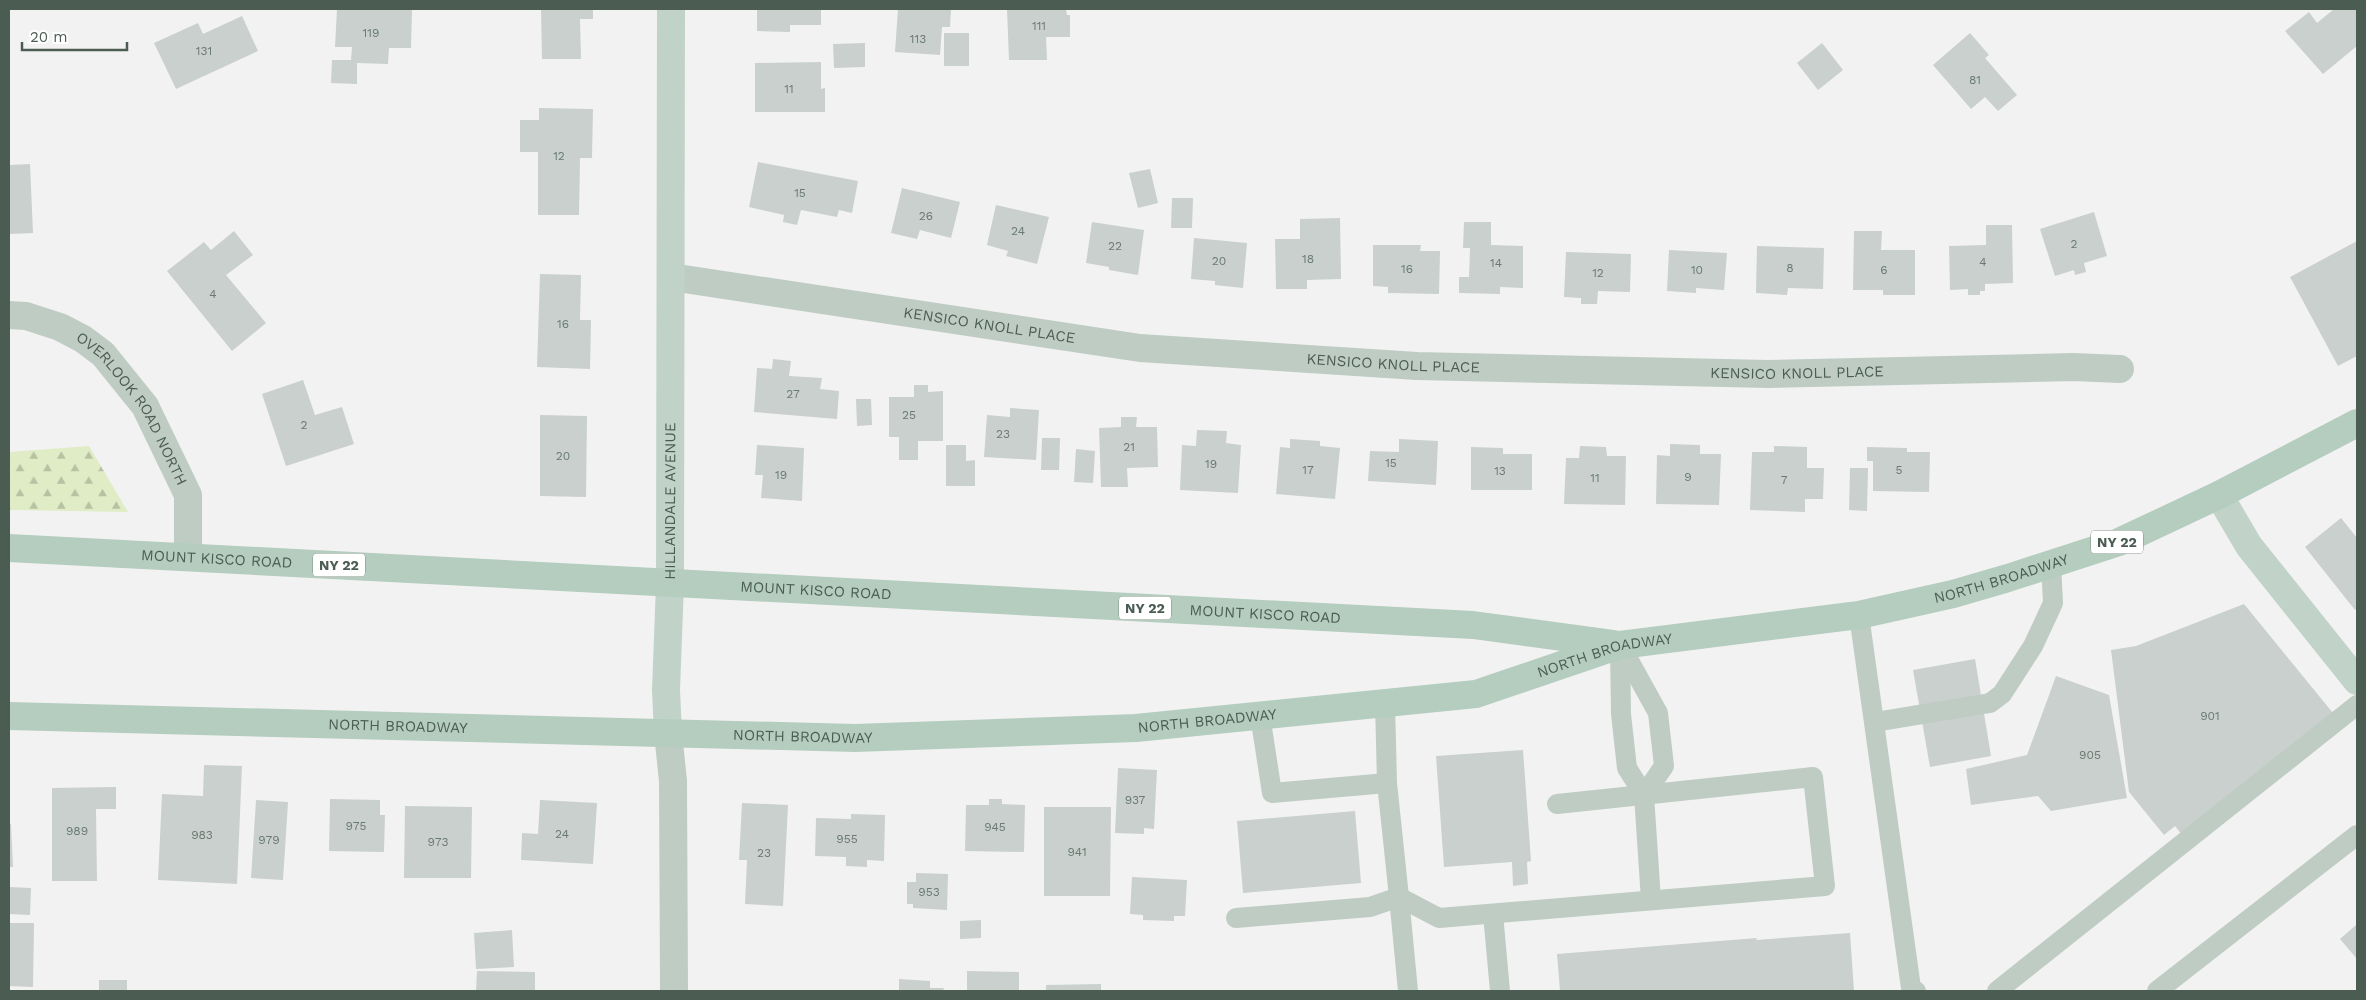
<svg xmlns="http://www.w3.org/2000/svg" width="2366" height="1000" font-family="'Work Sans',sans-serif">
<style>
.forest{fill:url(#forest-firs)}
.building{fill:#c9d0cd}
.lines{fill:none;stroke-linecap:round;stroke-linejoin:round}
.lane{stroke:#bfccc4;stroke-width:20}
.street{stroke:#bfccc4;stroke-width:28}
.secondary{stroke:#c1d3c9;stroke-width:28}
.primary{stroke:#b4cdbf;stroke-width:28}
.labels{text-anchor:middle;stroke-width:4;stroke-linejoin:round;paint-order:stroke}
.number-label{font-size:12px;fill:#6a7a72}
.shield{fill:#fff;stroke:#818e87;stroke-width:1}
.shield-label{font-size:14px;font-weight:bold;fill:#4b5d53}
.street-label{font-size:15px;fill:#4b5d53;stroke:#fff}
</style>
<defs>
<pattern id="forest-firs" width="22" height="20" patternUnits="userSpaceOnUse" patternTransform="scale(1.25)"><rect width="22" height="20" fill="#dfecc5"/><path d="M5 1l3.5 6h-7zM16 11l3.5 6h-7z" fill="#b7c2a3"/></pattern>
</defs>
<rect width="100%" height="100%" fill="#f3f2f3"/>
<!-- forest -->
<path class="forest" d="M89,446L128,512L9,510V452Z"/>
<!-- building -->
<g class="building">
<path d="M337,9H412L411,48H389L388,64L357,63V84L331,83L332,60H351L352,47H335Z"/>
<path d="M541,9H593V19H580L581,59H542Z"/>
<path d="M757,9H821V25H790V32L757,31Z"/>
<path d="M898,9H951L950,27H942L940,55L895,52Z"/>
<path d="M1007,9H1066L1067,15H1070V37H1046L1047,60H1009Z"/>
<path d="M2334,9H2357V46L2323,74L2285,31L2309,12L2317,23Z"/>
<path d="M242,16L258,51L176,89L154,43L198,23L203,34Z"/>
<rect x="944" y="33" width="25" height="33"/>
<path d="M1970,33L1989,55L1985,58L2017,95L1998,111L1985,97L1971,109L1933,65Z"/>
<path d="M865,43V67L834,68L833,44Z"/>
<path d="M1822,43L1843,70L1818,90L1797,63Z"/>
<path d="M821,62V89L825,88V112H755V63Z"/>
<path d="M539,108L593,109L592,158H580L579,215H538V152H520V120H539Z"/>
<path d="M758,162L858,181L852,213L839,210L837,217L801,210L797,225L783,222L784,215L749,207Z"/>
<path d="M30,164L33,233L9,234V165Z"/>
<path d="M1150,169L1158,203L1138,208L1129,173Z"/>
<path d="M902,188L960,202L951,238L920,230L917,239L891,233Z"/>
<path d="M1172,198H1193L1192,228H1171Z"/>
<path d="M996,205L1049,217L1037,264L1006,256L1008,251L987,245Z"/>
<path d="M2094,212L2107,256L2084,263L2086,272L2075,275L2074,270L2055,276L2040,229Z"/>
<path d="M1340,218L1341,279L1307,280V289H1276L1275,239H1300V219Z"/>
<path d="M1092,222L1144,230L1138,275L1109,270V267L1086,263Z"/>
<path d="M1464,222H1491V245L1523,246V288L1500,287V294L1459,293V277H1469L1470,248H1463Z"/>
<path d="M1986,225H2012L2013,283L1985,284V291H1980V295H1968V289L1950,290L1949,246L1986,245Z"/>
<path d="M234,231L253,255L226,275L266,323L232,351L167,271L204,242L211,250Z"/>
<path d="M1854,231H1882L1881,250H1915V295H1883V290H1853Z"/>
<path d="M1194,238L1247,243L1243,288L1215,285V281L1191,279Z"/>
<path d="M2357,241V356L2338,366L2290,277Z"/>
<path d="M1373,245H1421L1420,251H1440L1439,294L1388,293V287L1373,286Z"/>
<path d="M1757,246L1824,248L1823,289L1788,288L1787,295L1756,293Z"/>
<path d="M1669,250L1727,253L1724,290L1696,288V293L1667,291Z"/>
<path d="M1566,252L1631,254L1630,292L1598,291L1597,304H1581V298L1564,297Z"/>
<path d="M540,274L581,275L580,320H591L590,369L537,367Z"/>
<path d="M773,359L791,361L789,376L822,378L820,389L839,391L837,419L754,412L757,368L772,369Z"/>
<path d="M303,380L315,415L342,407L354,444L286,466L262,394Z"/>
<path d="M914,385H928V392L943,391V441H918V460H899V437H889V397H914Z"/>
<path d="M856,399H871L872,425L857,426Z"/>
<path d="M1010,408L1039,410L1036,460L984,457L987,415L1010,417Z"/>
<path d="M540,415L587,416L586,497L540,496Z"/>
<path d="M1121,417H1137L1136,427H1157L1158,467L1127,468L1128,487H1101L1099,428L1121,427Z"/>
<path d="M1197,430L1227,431L1226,443L1241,445L1238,493L1180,490L1182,445L1196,446Z"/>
<path d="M1042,438H1060L1059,470H1041Z"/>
<path d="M1290,439L1320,441V446L1340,448L1335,499L1276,494L1280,447L1290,448Z"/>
<path d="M1399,439L1438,441L1436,485L1368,481L1370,451L1399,452Z"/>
<path d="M1670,444L1700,445V454H1721L1719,505L1656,504L1657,455L1670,456Z"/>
<path d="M757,445L804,448L802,501L761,498L763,475H755Z"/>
<path d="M946,445H966V461L975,460V486H946Z"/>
<path d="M1580,446L1606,447L1607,456H1626L1625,505L1564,504L1566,458H1579Z"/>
<path d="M1774,446L1807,447V468H1824L1823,499H1805V512L1750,510L1752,452H1774Z"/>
<path d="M1471,447L1503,448V454H1532V490H1471Z"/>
<path d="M1867,447L1907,448V452H1930L1929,492L1873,491V461H1867Z"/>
<path d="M1076,449L1095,451L1093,483L1074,482Z"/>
<path d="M1850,468H1868L1867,511L1849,510Z"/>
<path d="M2341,518L2357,538V608L2355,610L2305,547Z"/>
<path d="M2244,604L2337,718L2186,840L2175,826L2164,835L2129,792L2111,650L2136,646Z"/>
<path d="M1975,659L1991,756L1930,767L1913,670Z"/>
<path d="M2056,676L2109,695L2127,798L2051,811L2038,796L1971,805L1966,769L2027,755Z"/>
<path d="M1523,750L1531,861L1527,862L1528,884L1513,886L1512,862L1444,867L1436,756Z"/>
<path d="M204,765L242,766L237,884L158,880L162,794L203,796Z"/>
<path d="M1118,768L1157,770L1154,829L1144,828V834L1115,833Z"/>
<path d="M116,787V809H96L97,881H52V788Z"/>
<path d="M330,799L380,800V815H385L384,852L329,851Z"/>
<path d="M989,799H1002V804L1025,805L1024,852L965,851L966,805H989Z"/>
<path d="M256,800L288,802L283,880L251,878Z"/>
<path d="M540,800L597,803L593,864L521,860L522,833L538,834Z"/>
<path d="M742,803L788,805L783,906L745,904L747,860H739Z"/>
<path d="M405,806L472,807L471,878H404Z"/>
<path d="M1044,807H1111L1110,896H1044Z"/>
<path d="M1355,811L1361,883L1243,893L1237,821Z"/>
<path d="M851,814L885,815L884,861L867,860V867L846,866V857L815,856L816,818L851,819Z"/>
<path d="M9,824H11L13,867H9Z"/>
<path d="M916,873L948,874L947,910L913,908V904H907V882H916Z"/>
<path d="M1132,877L1187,880L1185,916H1174V921L1143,920V915L1130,914Z"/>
<path d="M9,887L31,888L30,915L9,914Z"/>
<path d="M981,920V938L960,939V921Z"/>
<path d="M9,923H34L33,987L9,986Z"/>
<path d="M2357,924V959L2340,939Z"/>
<path d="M512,930L514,967L476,969L474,933Z"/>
<path d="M1850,933L1854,991H1560L1557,954L1757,938L1756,940Z"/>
<path d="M477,971L535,972V991H476Z"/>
<path d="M967,971L1019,972V991H967Z"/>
<path d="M899,979L930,981V988H944L943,991H899Z"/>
<rect x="99" y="980" width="28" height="11"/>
<path d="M1101,984V991H1046V985Z"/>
</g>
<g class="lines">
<!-- lane -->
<g class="lane">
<path d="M1859,615L1911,988L1916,991"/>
<path d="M1620,645L1621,714L1627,768L1644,795L1651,900"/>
<path d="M1622,648L1658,713L1664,766L1644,795"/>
<path d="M1385,703L1387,783L1399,897L1439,918L1825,886L1813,777L1557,804"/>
<path d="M1260,715L1272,793L1387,783"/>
<path d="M1875,722L1990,703L2002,694L2033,646L2053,603L2051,564"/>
<path d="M1493,914L1500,991"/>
<path d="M1236,918L1370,907L1399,897L1408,991"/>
<path d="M1997,991L2357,705"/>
<path d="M2157,991L2357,835"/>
</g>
<!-- street -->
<g class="street">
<path id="s1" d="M671,277L1140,348L1417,366L1768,374L2073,367L2120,369"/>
<path id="s2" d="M9,315L26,316L60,327L83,339L103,354L145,406L188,495V556"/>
<path d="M668,733L673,781L674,991"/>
</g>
<!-- secondary -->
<g class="secondary">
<path d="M2219,495L2249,546L2357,681"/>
<path id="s3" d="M668,733L666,690L670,584L671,9"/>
</g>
<!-- primary -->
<g class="primary">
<path id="s4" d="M9,548L1473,625L1614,644"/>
<path id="s5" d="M9,716L855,738L1136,728L1476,694L1620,645L1859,615L1953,594L2008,578L2119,542L2219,495L2357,423"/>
</g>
</g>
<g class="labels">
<!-- number labels -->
<g class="number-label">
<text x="1039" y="30">111</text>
<text x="371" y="37">119</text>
<text x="918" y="43">113</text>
<text x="204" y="55">131</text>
<text x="1975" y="84">81</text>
<text x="789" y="93">11</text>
<text x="559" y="160">12</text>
<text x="800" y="197">15</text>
<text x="926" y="220">26</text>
<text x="1018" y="235">24</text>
<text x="2074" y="248">2</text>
<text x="1115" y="250">22</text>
<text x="1308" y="263">18</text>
<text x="1219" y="265">20</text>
<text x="1983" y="266">4</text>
<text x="1496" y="267">14</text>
<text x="1790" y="272">8</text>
<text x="1407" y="273">16</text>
<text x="1697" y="274">10</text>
<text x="1884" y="274">6</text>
<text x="1598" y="277">12</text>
<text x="213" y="298">4</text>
<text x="563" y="328">16</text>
<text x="793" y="398">27</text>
<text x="909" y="419">25</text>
<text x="304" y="429">2</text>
<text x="1003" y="438">23</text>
<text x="1129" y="451">21</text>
<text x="563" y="460">20</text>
<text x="1391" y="467">15</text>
<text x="1211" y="468">19</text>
<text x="1308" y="474">17</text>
<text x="1899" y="474">5</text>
<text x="1500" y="475">13</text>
<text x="781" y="479">19</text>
<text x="1688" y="481">9</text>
<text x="1595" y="482">11</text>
<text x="1784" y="484">7</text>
<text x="2210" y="720">901</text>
<text x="2090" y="759">905</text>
<text x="1135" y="804">937</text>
<text x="356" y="830">975</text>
<text x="995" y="831">945</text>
<text x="77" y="835">989</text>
<text x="562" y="838">24</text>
<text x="202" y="839">983</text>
<text x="847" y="843">955</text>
<text x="269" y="844">979</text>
<text x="438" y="846">973</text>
<text x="1077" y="856">941</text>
<text x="764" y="857">23</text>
<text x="929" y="896">953</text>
</g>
<!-- shield labels -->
<g class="shield">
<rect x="2091" y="530.5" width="52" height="23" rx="4"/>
<rect x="313" y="553.5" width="52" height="23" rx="4"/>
<rect x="1119" y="596.5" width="52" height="23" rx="4"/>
</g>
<g class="shield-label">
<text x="2117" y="547">NY 22</text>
<text x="339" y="570">NY 22</text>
<text x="1145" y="613">NY 22</text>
</g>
<!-- street labels -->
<g class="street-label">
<text dy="5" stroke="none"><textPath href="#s1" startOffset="322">KENSICO KNOLL PLACE</textPath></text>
<text dy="5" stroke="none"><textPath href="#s1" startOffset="728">KENSICO KNOLL PLACE</textPath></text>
<text dy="5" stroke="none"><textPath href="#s1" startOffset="1132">KENSICO KNOLL PLACE</textPath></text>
<text dy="5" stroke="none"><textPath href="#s2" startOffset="165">OVERLOOK ROAD NORTH</textPath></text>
<text dy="5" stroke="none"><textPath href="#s3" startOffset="232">HILLANDALE AVENUE</textPath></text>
<text dy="5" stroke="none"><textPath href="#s4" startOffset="208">MOUNT KISCO ROAD</textPath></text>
<text dy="5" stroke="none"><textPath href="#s5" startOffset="2009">NORTH BROADWAY</textPath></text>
<text dy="5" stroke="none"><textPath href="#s4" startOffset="808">MOUNT KISCO ROAD</textPath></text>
<text dy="5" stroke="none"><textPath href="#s4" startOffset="1258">MOUNT KISCO ROAD</textPath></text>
<text dy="5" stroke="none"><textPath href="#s5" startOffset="1604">NORTH BROADWAY</textPath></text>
<text dy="5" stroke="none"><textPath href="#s5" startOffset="1199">NORTH BROADWAY</textPath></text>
<text dy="5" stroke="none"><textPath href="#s5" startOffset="389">NORTH BROADWAY</textPath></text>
<text dy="5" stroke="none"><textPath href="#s5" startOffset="794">NORTH BROADWAY</textPath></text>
</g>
</g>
<!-- border -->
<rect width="2366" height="1000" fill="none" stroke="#4b5d53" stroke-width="20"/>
<!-- scale -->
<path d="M22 42v8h105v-8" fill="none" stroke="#4b5d53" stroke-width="2.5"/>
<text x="30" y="42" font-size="15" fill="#4b5d53" stroke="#ffffff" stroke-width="4" paint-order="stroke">20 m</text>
</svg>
